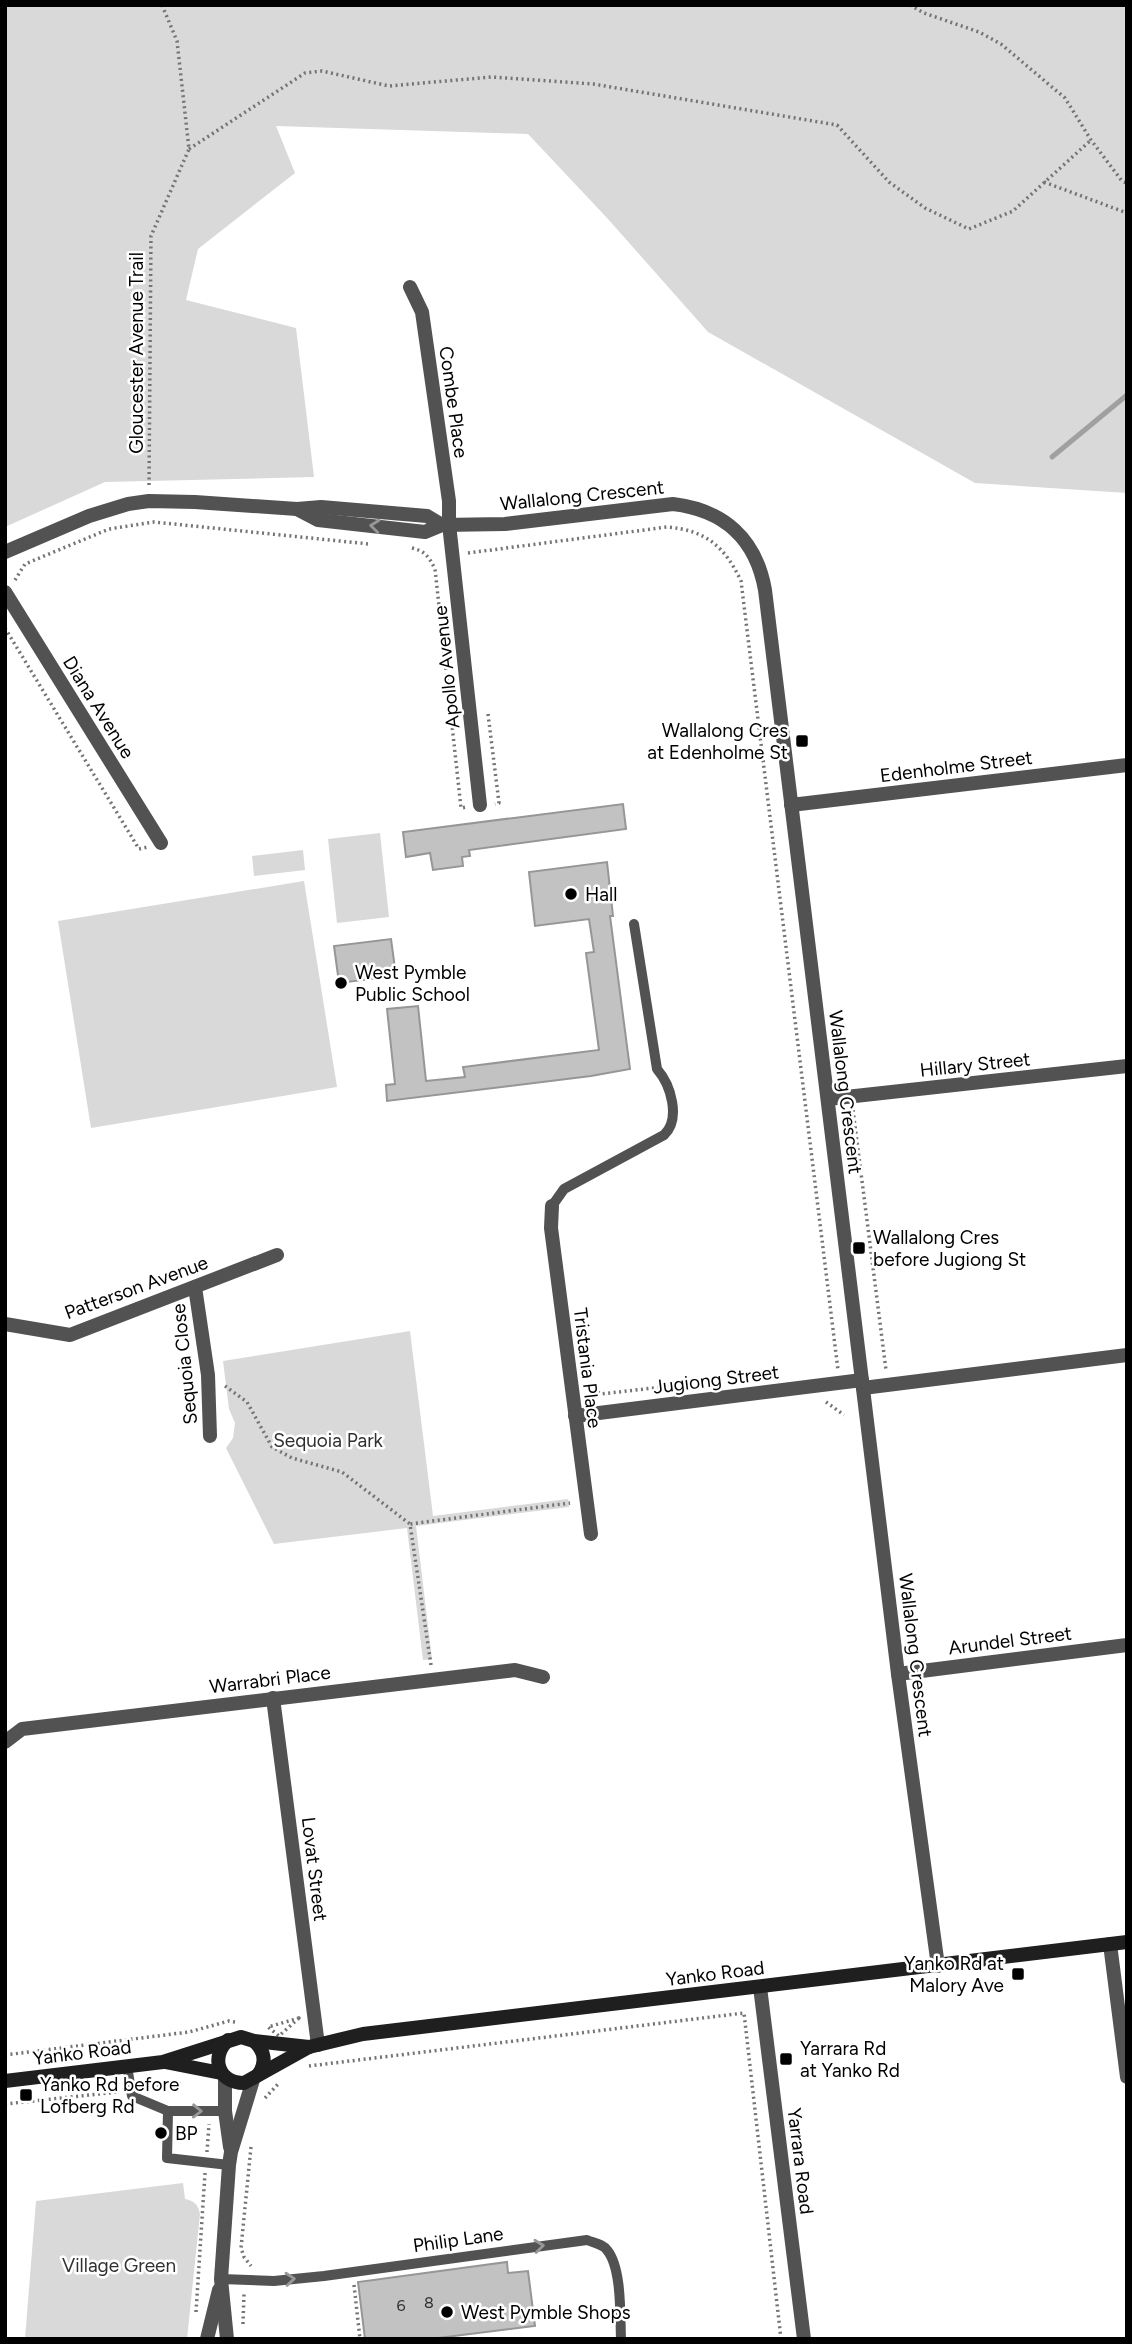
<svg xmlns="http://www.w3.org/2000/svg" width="1132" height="2344" font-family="Figtree,sans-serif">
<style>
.green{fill:#d9d9d9}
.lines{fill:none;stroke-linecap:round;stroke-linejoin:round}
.stream{stroke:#a0a0a0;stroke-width:5}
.building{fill:#c2c2c2;stroke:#969696;stroke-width:2}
.path{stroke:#747474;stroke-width:3.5;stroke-dasharray:2 3.5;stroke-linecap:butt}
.lane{stroke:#525252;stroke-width:10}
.street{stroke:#525252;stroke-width:14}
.secondary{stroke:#1f1f1f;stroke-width:14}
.oneway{stroke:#979797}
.poi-dot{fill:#000;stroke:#fff;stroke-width:2.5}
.labels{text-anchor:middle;stroke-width:5;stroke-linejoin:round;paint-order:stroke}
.number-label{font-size:16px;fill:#303030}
.street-label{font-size:19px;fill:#000;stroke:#fff}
.poi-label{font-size:19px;fill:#000;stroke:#fff;text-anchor:start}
.park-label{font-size:19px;fill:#303030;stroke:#fff}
</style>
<rect width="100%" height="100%" fill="#fff"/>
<!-- green -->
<g class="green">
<path d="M5,5H1127V493L975,483L708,332L608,219L528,134L276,126L295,173L198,249L186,300L296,328L314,477L105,482L5,527Z"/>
<path d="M380,833L389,917L337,923L328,839Z"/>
<path d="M303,850L305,870L254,876L252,856Z"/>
<path d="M304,881L337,1087L91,1128L58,921Z"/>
<path d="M410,1331L433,1516L568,1499L569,1507L416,1526L432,1659L423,1660L407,1528L274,1544L226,1448L233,1438L235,1423L229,1409L223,1361Z"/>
<path d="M183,2183L185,2199C194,2201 198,2204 200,2214L187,2339H25L36,2201Z"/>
</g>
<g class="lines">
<!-- stream -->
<path class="stream" d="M1052,457L1127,395"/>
</g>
<!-- building -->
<g class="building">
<path d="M623,804L626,829L469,850L470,856L462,857L463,866L433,870L430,853L406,857L403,832Z"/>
<path d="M607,862L613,916H610L630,1069L591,1076L387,1101L386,1085L395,1084L387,1009L418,1006L426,1081L465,1077L463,1067L599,1050L586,953L594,952L589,919L535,926L529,872Z"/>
<path d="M391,939L396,976L339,983L334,946Z"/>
<path d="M507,2262L508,2273L528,2271L535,2326L430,2339H365L358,2282Z"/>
</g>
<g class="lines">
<!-- path -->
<g class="path">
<path d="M855,5H861"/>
<path d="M910,5L924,13L979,32L1001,44L1065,98L1091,140L1122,181L1127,183"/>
<path d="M189,149L305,73L322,71L389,86L491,77L593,84L837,125L889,182L925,208L969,229L1013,211L1091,140"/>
<path d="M1044,182L1127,213"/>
<path d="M149,485L151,236L189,149L177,41L162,5"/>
<path d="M412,548C425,551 429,557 435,569L461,808L467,807"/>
<path d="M468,553L667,527C706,530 725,547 741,581L838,1370"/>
<path d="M15,580L25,564L109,529L154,522L369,544"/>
<path d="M5,628L139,849L148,847"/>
<path d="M488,714L499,803L495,804"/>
<path d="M853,1110L886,1370"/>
<path d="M225,1386L247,1402L272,1447L292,1458L342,1472L410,1524"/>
<path d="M588,1387L601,1394L679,1385"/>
<path d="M826,1402L844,1415"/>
<path d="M431,1665L410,1524L570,1503"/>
<path d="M299,2018L279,2036L268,2027Z"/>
<path d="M5,2055L189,2032L229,2021L235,2022"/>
<path d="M309,2066L744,2013L781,2339"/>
<path d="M146,2088L184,2083"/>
<path d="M265,2098L279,2083"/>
<path d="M5,2104L118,2092"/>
<path d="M251,2147L241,2248L244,2257L251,2266"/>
<path d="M207,2152L209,2124"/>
<path d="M354,2285L360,2339"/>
<path d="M196,2312L205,2173"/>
<path d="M243,2324L244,2294"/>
<path d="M543,2339H547"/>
</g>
<!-- lane -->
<g class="lane">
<path d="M552,1206L564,1189L664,1135C681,1119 671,1085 657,1069L634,924"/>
<path d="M127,2066L132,2096L168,2111L167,2158L229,2165"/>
<path d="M168,2111H225"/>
<path d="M221,2279L274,2281L324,2276L587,2240C594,2243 603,2244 607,2250C622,2268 620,2315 621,2339"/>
</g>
<!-- street -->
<g class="street">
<path d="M410,287L422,312L449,501V524L480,805"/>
<path d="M297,509L318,520L425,532L442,525L505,524L673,504C724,510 756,539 765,590L898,1674L938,1966"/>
<path d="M5,552L89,516L128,504L149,501L195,502L297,509L321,507L427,516L442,525"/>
<path d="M5,592L161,843"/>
<path d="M791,805L1127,765"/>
<path d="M828,1099L1127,1066"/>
<path d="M552,1206L551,1228L591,1534"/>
<path d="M195,1287L208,1375L210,1436"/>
<path d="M5,1324L70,1335L277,1255"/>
<path d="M863,1388L1127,1355"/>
<path d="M575,1416L862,1380"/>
<path d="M898,1674L1127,1645"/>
<path d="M273,1698L318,2045"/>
<path d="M5,1742L22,1729L515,1670L543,1677"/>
<path d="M1110,1944L1127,2077"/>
<path d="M760,1987L804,2339"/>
<path d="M225,2077V2111L230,2147"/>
<path d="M207,2339L219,2290"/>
<path d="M227,2339L221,2279L229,2165L231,2152L253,2080"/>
</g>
<!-- secondary -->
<g class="secondary">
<path d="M228,2040C210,2057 218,2083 244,2083L309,2047L363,2034L1127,1942"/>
<path d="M254,2041C265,2051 267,2063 258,2075"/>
<path d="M165,2062L221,2073"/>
<path d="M5,2081L163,2062L241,2037L254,2041L309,2047"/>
</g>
</g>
<!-- one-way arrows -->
<defs><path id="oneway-chevron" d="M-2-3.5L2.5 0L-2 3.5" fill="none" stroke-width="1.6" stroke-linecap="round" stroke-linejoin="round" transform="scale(1.75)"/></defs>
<g class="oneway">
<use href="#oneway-chevron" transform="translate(375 526) rotate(-174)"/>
<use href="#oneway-chevron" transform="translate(197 2111) rotate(1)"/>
<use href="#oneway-chevron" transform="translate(539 2246) rotate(-6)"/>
<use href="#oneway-chevron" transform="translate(290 2279) rotate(-5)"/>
</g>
<!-- markers -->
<g class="poi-dot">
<rect x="795" y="734" width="14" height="14" rx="3.5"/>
<circle cx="571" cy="894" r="7"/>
<circle cx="341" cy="983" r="7"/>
<rect x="852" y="1241" width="14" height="14" rx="3.5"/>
<rect x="1011" y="1967" width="14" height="14" rx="3.5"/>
<rect x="779" y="2052" width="14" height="14" rx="3.5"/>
<rect x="19" y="2088" width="14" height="14" rx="3.5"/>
<circle cx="161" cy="2133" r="7"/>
<circle cx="447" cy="2312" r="7"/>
</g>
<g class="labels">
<!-- number labels -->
<g class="number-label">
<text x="429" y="2308">8</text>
<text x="401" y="2311">6</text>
</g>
<!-- street labels -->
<g class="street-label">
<text transform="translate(136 353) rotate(-90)" y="7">Gloucester Avenue Trail</text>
<text transform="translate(454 402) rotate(82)" y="7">Combe Place</text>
<text transform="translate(582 495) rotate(-6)" y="7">Wallalong Crescent</text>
<text transform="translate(446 667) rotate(-96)" y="7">Apollo Avenue</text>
<text transform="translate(99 707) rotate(58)" y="7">Diana Avenue</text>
<text transform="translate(956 766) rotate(-7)" y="7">Edenholme Street</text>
<text transform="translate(975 1064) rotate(-6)" y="7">Hillary Street</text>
<text transform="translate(846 1092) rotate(83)" y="7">Wallalong Crescent</text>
<text transform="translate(136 1287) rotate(-20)" y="7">Patterson Avenue</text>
<text transform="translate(184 1364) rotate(-96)" y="7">Sequoia Close</text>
<text transform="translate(588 1368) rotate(83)" y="7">Tristania Place</text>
<text transform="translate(716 1379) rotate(-7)" y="7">Jugiong Street</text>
<text transform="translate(1010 1640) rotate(-7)" y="7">Arundel Street</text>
<text transform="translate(916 1655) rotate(83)" y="7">Wallalong Crescent</text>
<text transform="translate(270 1679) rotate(-7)" y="7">Warrabri Place</text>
<text transform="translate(315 1869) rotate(83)" y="7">Lovat Street</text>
<text transform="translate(715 1973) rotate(-7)" y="7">Yanko Road</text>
<text transform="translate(82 2052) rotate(-7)" y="7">Yanko Road</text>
<text transform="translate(801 2161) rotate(83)" y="7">Yarrara Road</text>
<text transform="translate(458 2239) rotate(-8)" y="7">Philip Lane</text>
</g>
<!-- poi labels -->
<g class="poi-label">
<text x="788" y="737" text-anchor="end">Wallalong Cres<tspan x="788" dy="22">at Edenholme St</tspan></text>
<text x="585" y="901">Hall</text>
<text x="355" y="979">West Pymble<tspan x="355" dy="22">Public School</tspan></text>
<text x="873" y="1244">Wallalong Cres<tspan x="873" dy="22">before Jugiong St</tspan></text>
<text x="1004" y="1970" text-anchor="end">Yanko Rd at<tspan x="1004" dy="22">Malory Ave</tspan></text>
<text x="800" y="2055">Yarrara Rd<tspan x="800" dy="22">at Yanko Rd</tspan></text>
<text x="40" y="2091">Yanko Rd before<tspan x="40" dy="22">Lofberg Rd</tspan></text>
<text x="175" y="2140">BP</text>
<text x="461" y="2319">West Pymble Shops</text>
</g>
<!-- park labels -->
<g class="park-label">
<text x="328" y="1447">Sequoia Park</text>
<text x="119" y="2272">Village Green</text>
</g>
</g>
<!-- border -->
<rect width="1132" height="2344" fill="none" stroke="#000000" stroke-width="14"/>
</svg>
